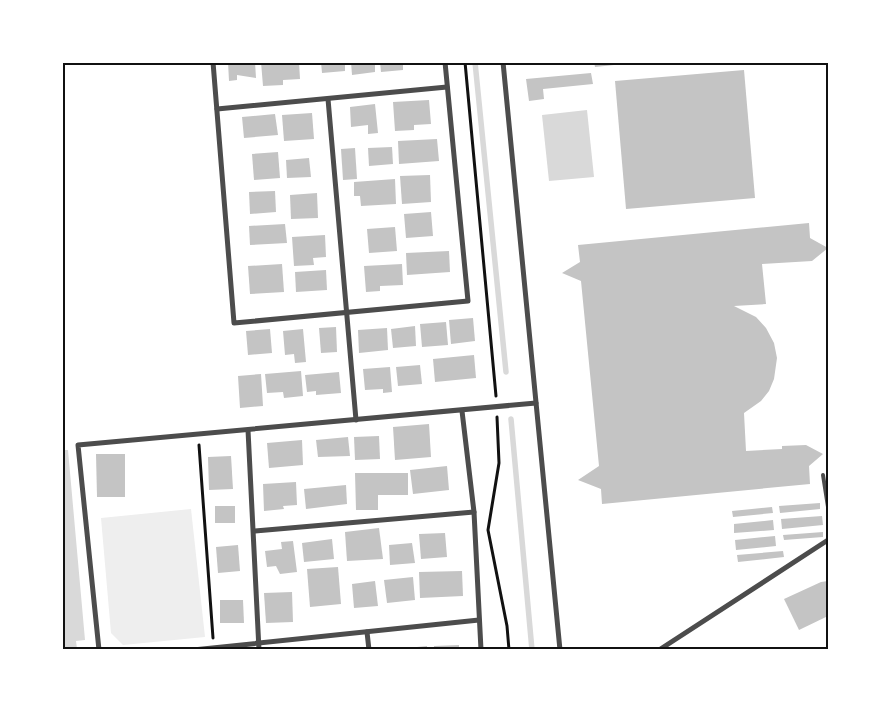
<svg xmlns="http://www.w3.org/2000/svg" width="891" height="712" font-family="Cabin,sans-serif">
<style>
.green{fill:#eee}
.water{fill:#d9d9d9}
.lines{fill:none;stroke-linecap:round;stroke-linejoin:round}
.stream{stroke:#d9d9d9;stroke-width:5.5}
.building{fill:#c4c4c4}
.path{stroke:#111;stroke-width:3}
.service{stroke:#4c4c4c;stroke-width:4}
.minor{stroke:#4c4c4c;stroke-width:5}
.neatline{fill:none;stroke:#111;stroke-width:2}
</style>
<rect width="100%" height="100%" fill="#fff"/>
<!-- green -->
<path class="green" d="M191,509L205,637L123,645L111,633L101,518Z"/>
<!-- water -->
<g class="water">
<path d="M587,110L594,177L549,181L542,115Z"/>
<path d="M63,450H68L85,640L76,641L77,649H63Z"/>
</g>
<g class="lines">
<!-- stream -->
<g class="stream">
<path d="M475,62L506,372"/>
<path d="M511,419L532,650"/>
</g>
</g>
<!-- building -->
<g class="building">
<path d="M228,62H255L256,78L237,75V80L229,81Z"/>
<path d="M261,62H299L300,79L283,80V85L263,86Z"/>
<path d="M321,62H345V71L322,73Z"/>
<path d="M351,62H375V72L352,75Z"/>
<path d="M380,62H403V70L381,72Z"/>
<path d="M594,62H614V65L595,67Z"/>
<path d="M744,70L755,198L626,209L615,81Z"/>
<path d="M591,73L593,84L543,89L544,99L529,101L526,79Z"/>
<path d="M429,100L431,124L414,125V130L395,131L393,102Z"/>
<path d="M375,104L378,133L368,134V125L351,127L350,107Z"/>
<path d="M312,113L314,139L284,141L282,115Z"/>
<path d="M275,114L278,135L244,138L242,117Z"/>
<path d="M437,139L439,161L399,164L398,141Z"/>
<path d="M392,147L393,164L369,166L368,148Z"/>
<path d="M355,148L357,179L343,180L341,149Z"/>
<path d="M278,152L280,178L254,180L252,154Z"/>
<path d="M309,158L311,177L287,178L286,160Z"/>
<path d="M430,175L431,202L402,204L400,176Z"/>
<path d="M395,179L396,204L361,206L360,196H354V182Z"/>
<path d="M275,191L276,212L250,214L249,192Z"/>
<path d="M317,193L318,218L291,219L290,195Z"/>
<path d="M431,212L433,236L406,238L404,214Z"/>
<path d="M809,223L810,238L828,248L812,261L762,264L766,304L734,306L756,317L766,328L774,343L777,358L774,379L769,391L761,401L744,413L746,451L782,449V446L806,445L823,454L809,466L810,484L602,504L601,489L578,480L599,466L581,281L562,273L580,262L578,245Z"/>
<path d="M285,224L287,243L250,245L249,226Z"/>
<path d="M395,227L397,251L369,253L367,229Z"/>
<path d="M325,235L326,257L313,258L314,265L294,266L292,237Z"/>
<path d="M449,251L450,272L407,275L406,253Z"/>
<path d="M282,264L284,292L250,294L248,266Z"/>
<path d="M402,264L403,285L380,286V291L366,292L364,266Z"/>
<path d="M326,270L327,290L296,292L295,272Z"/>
<path d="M473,318L475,341L451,344L449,320Z"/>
<path d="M446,322L448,345L422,347L420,324Z"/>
<path d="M415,326L416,346L393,348L391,329Z"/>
<path d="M336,327L337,352L321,353L319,328Z"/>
<path d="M387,328L388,350L359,353L358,330Z"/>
<path d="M270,329L272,353L248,355L246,331Z"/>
<path d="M303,329L306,362L295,363L294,354L285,355L283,331Z"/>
<path d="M474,355L476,378L435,382L433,359Z"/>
<path d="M420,365L422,384L398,386L396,367Z"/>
<path d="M390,367L392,392L383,393V389L365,390L363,369Z"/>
<path d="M301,371L303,396L284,398L283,392L267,393L265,374Z"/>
<path d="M339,372L341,393L316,395V391L307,392L305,375Z"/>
<path d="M261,374L263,406L240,408L238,376Z"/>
<path d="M429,424L431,457L395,460L393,427Z"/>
<path d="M379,436L380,459L355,460L354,437Z"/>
<path d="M348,437L350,456L318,457L316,440Z"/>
<path d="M302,440L303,465L269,468L267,443Z"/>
<path d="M96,454H125V497H97Z"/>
<path d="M231,456L233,489L209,490L208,457Z"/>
<path d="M447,466L449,490L413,494L410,470Z"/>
<path d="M355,473H408V495H378V510H356Z"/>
<path d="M296,482L297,505L283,506L284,509L264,511L263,484Z"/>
<path d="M346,485L347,504L306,509L304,489Z"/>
<path d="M820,503V509L780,513L779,506Z"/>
<rect x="215" y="506" width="20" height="17"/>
<path d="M772,507L773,513L733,517L732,511Z"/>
<path d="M822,516L823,525L782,529L781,519Z"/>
<path d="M773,520L774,530L734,533V524Z"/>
<path d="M379,528L383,559L347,561L345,532Z"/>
<path d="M823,532V537L784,540L783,535Z"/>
<path d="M445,533L447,557L421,559L419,534Z"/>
<path d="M775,536L776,546L736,550L735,540Z"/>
<path d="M332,539L334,559L304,562L302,543Z"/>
<path d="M293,541L297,572L280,574L276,566L267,567L265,551L282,549L281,542Z"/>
<path d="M412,543L415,563L390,565L389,545Z"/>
<path d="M238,545L240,571L218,573L216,547Z"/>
<path d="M783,551L784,557L738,562L737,555Z"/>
<path d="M338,567L341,604L310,607L307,569Z"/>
<path d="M462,571L463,596L420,598L419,572Z"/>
<path d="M413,577L415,600L387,603L384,580Z"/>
<path d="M375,581L378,606L354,608L352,584Z"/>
<path d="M828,581V616L799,630L784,599L821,582Z"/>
<path d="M292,592L293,622L266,623L264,593Z"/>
<path d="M220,600H243L244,623H220Z"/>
<path d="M459,645V650H434V646Z"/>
<path d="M427,646V650H407V648Z"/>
</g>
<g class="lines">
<!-- path -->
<g class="path">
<path d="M465,62L496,396"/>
<path d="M497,417L499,463L488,530L507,626L509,650"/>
<path d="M199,445L213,638"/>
</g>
<!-- service -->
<path class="service" d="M823,475L828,507"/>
<!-- minor -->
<g class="minor">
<path d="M213,62L234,323L468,301L445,62"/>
<path d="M503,62L560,650"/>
<path d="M328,99L356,420"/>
<path d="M217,109L447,87"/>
<path d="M462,411L474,512L481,650"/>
<path d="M248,430L259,650"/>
<path d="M255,531L474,512"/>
<path d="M367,632L369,650"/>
<path d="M99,650L78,445L536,403"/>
<path d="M193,650L479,620"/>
<path d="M659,650L828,540"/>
</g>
</g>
<!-- border -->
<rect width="891" height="712" fill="none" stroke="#ffffff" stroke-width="128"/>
<rect x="64" y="64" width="763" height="584" class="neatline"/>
</svg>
